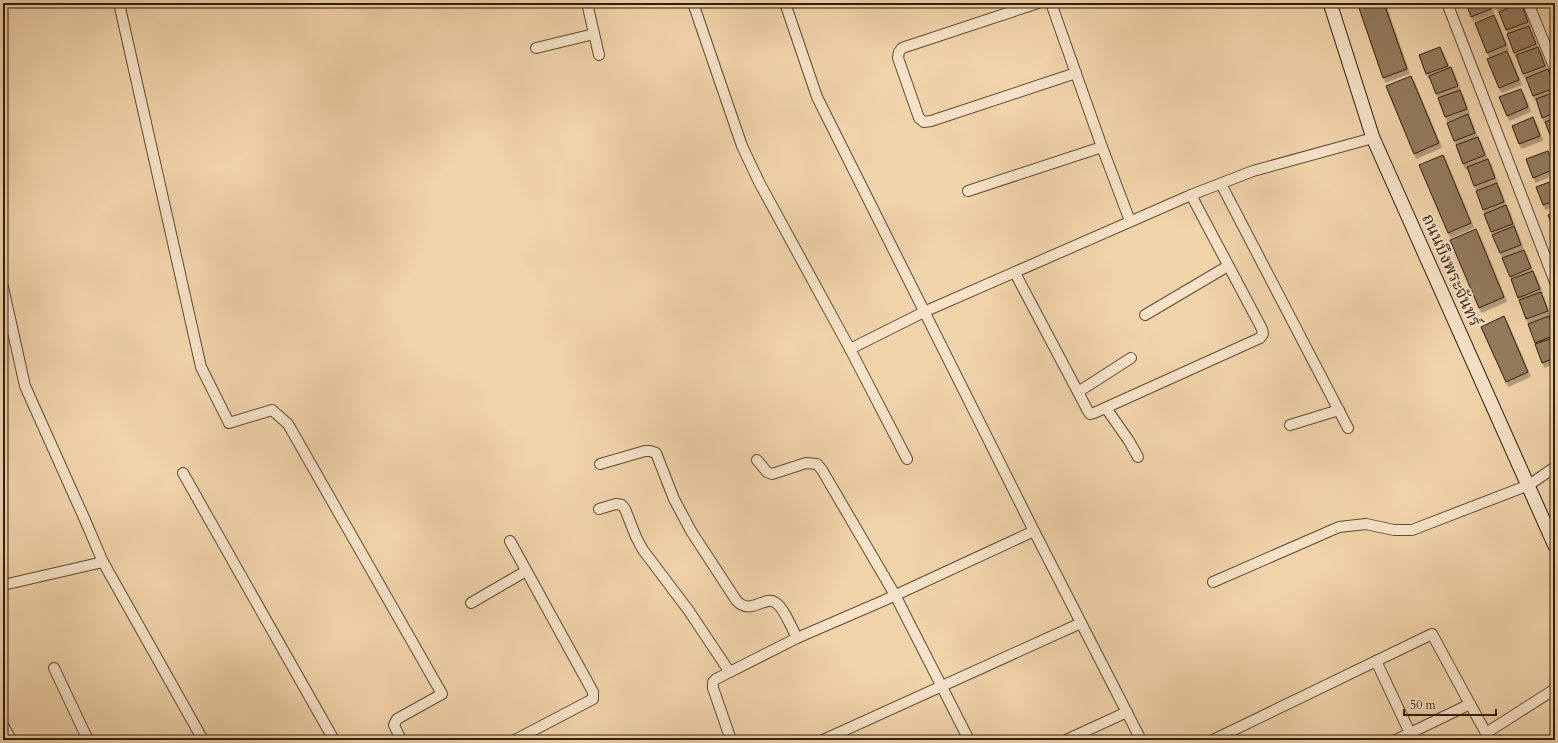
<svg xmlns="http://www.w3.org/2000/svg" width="1558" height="743" font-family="Cardo,'Noto Serif Thai',serif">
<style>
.building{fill:#937c5e;stroke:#2e1e0b;filter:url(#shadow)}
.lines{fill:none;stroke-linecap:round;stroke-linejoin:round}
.lane-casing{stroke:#5f4b33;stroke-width:7}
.street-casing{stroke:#5f4b33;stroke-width:12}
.secondary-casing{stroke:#2e1e0b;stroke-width:15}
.lane{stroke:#f6e2c8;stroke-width:5}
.street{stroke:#f6e2c8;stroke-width:10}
.secondary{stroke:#f6e2c8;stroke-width:13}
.labels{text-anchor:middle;stroke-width:4;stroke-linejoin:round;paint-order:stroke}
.street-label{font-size:17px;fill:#2e1e0b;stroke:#f6e2c8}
</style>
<defs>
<filter id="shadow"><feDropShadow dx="2.5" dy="4.5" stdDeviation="0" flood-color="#0004"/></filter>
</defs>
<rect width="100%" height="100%" fill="#f1d3aa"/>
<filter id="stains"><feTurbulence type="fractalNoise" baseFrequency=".005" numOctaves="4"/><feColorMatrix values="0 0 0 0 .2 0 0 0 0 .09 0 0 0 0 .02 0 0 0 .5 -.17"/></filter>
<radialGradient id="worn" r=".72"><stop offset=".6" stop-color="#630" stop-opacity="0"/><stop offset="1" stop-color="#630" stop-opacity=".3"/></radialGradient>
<!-- building -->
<g class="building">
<path d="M1374,3H1384L1407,69L1383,78L1359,8Z"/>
<path d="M1466,3H1489L1491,9L1471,17Z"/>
<path d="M1494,3H1508L1496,8Z"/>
<path d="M1521,3L1528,22L1506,30L1499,12Z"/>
<path d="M1549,3H1555V20Z"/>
<path d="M1494,15L1506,45L1487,53L1475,23Z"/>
<path d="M1529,26L1536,44L1514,53L1507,34Z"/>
<path d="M1440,47L1448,66L1426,74L1419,55Z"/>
<path d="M1538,47L1545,66L1523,74L1516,55Z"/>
<path d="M1507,51L1519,80L1499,88L1487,59Z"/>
<path d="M1451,67L1458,86L1436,94L1429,76Z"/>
<path d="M1548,69L1555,88L1533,96L1526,78Z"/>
<path d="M1411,76L1439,143L1414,154L1386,86Z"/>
<path d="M1521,89L1528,107L1507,116L1499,97Z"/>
<path d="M1460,90L1467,109L1445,117L1438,98Z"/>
<path d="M1555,92V113L1542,118L1536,99Z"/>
<path d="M1468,114L1475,133L1454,141L1447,123Z"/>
<path d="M1533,117L1540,136L1519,144L1512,126Z"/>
<path d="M1555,118V139L1552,140L1545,122Z"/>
<path d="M1478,137L1485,155L1463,164L1456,145Z"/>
<path d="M1548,151L1555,169L1533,178L1526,159Z"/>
<path d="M1443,155L1471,223L1448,233L1419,165Z"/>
<path d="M1488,159L1495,178L1474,186L1467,167Z"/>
<path d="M1555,180V201L1543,205L1536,187Z"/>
<path d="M1497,183L1504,202L1483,210L1476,191Z"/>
<path d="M1506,205L1513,224L1491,232L1484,214Z"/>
<path d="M1555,212V232L1548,215Z"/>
<path d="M1514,226L1521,245L1500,253L1492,235Z"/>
<path d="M1476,229L1504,297L1479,308L1450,240Z"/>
<path d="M1524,250L1531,268L1510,277L1502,258Z"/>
<path d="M1533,271L1540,289L1518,298L1511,279Z"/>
<path d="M1541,292L1548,311L1526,319L1519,300Z"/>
<path d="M1504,316L1528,372L1506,382L1481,327Z"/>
<path d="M1549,316L1555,331V335L1535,343L1528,324Z"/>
<path d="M1555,337V358L1542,363L1535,344Z"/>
</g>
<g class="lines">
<!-- lane casing -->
<g class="lane-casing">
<path id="lane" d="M3,720L14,740"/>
</g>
<!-- street casing -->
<g class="street-casing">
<g id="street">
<path d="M119,3L201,367L229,423L272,410L288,424L442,694L397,719L394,725L401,740"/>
<path d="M587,3L599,55"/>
<path d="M693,3L742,146L759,182L850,349L907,459"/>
<path d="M785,3L817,97L1034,531L1141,740"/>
<path d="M1038,3L902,48L899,52L898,58L919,118L924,122L931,121L1076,73"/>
<path d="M1051,3L1102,147L1130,221"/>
<path d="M1447,3L1555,282"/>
<path d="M1528,3L1555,69"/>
<path d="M536,48L594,34"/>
<path d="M1221,184L1348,428"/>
<path d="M968,191L1102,147"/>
<path d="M1015,273L1088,411L1090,414L1094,413L1260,338L1263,334L1262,329L1191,195"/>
<path d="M3,287L25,386L85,520L103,562L203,740"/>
<path d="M1145,315L1228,266"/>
<path d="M850,349L926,311L1191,195L1253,171L1373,138"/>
<path d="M1078,392L1131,358"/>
<path d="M1106,408L1129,441L1138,457"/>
<path d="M1290,425L1339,410"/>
<path d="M757,460L767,472L772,474L806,463L817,464L822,470L895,595L969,740"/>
<path d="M600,464L645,451H650L656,453L674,499L691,531L736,600C751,617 764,594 776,603C784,608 792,629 797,638"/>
<path d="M183,473L334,740"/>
<path d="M599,509L616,504L622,505L625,509L636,537L643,550L689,611L729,671"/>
<path d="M510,541L593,692V699L515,740"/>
<path d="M1213,582L1339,527L1366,524L1394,530H1412L1529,485L1555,467"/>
<path d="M3,585L103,562"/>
<path d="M471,603L526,571"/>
<path d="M1376,661L1410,733"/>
<path d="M54,668L88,740"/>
<path d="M731,740L713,688V682L716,679L797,638L885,600L1034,531"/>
<path d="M823,740L1081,623"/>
<path d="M1066,740L1127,712"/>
<path d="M1213,740L1432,634L1470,704"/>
<path d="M1396,740L1470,704L1486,733L1555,689"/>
</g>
</g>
<!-- secondary casing -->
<g class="secondary-casing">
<path id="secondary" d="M1330,3L1373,138L1555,546"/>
</g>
<!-- lane -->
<use href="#lane" class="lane"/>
<!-- street -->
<use href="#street" class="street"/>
<!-- secondary -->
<use href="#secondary" class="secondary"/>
</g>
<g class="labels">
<!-- street labels -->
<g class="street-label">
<text transform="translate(1452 270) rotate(66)" y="6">ถนนบึงพระจันทร์</text>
</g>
</g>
<!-- margin -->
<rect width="1558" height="743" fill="none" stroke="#f1d3aa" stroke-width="16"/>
<rect x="4" y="4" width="1550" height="735" fill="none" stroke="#2e1e0b" stroke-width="2"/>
<rect x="8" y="8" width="1542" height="727" fill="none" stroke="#2e1e0b"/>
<!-- scale -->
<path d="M1404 709v6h92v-6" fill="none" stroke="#2e1e0b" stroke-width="2"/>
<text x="1410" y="709" font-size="12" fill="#2e1e0b" stroke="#f6e2c8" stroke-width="3" paint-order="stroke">50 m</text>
<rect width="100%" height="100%" filter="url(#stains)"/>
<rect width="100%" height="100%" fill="url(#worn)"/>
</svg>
